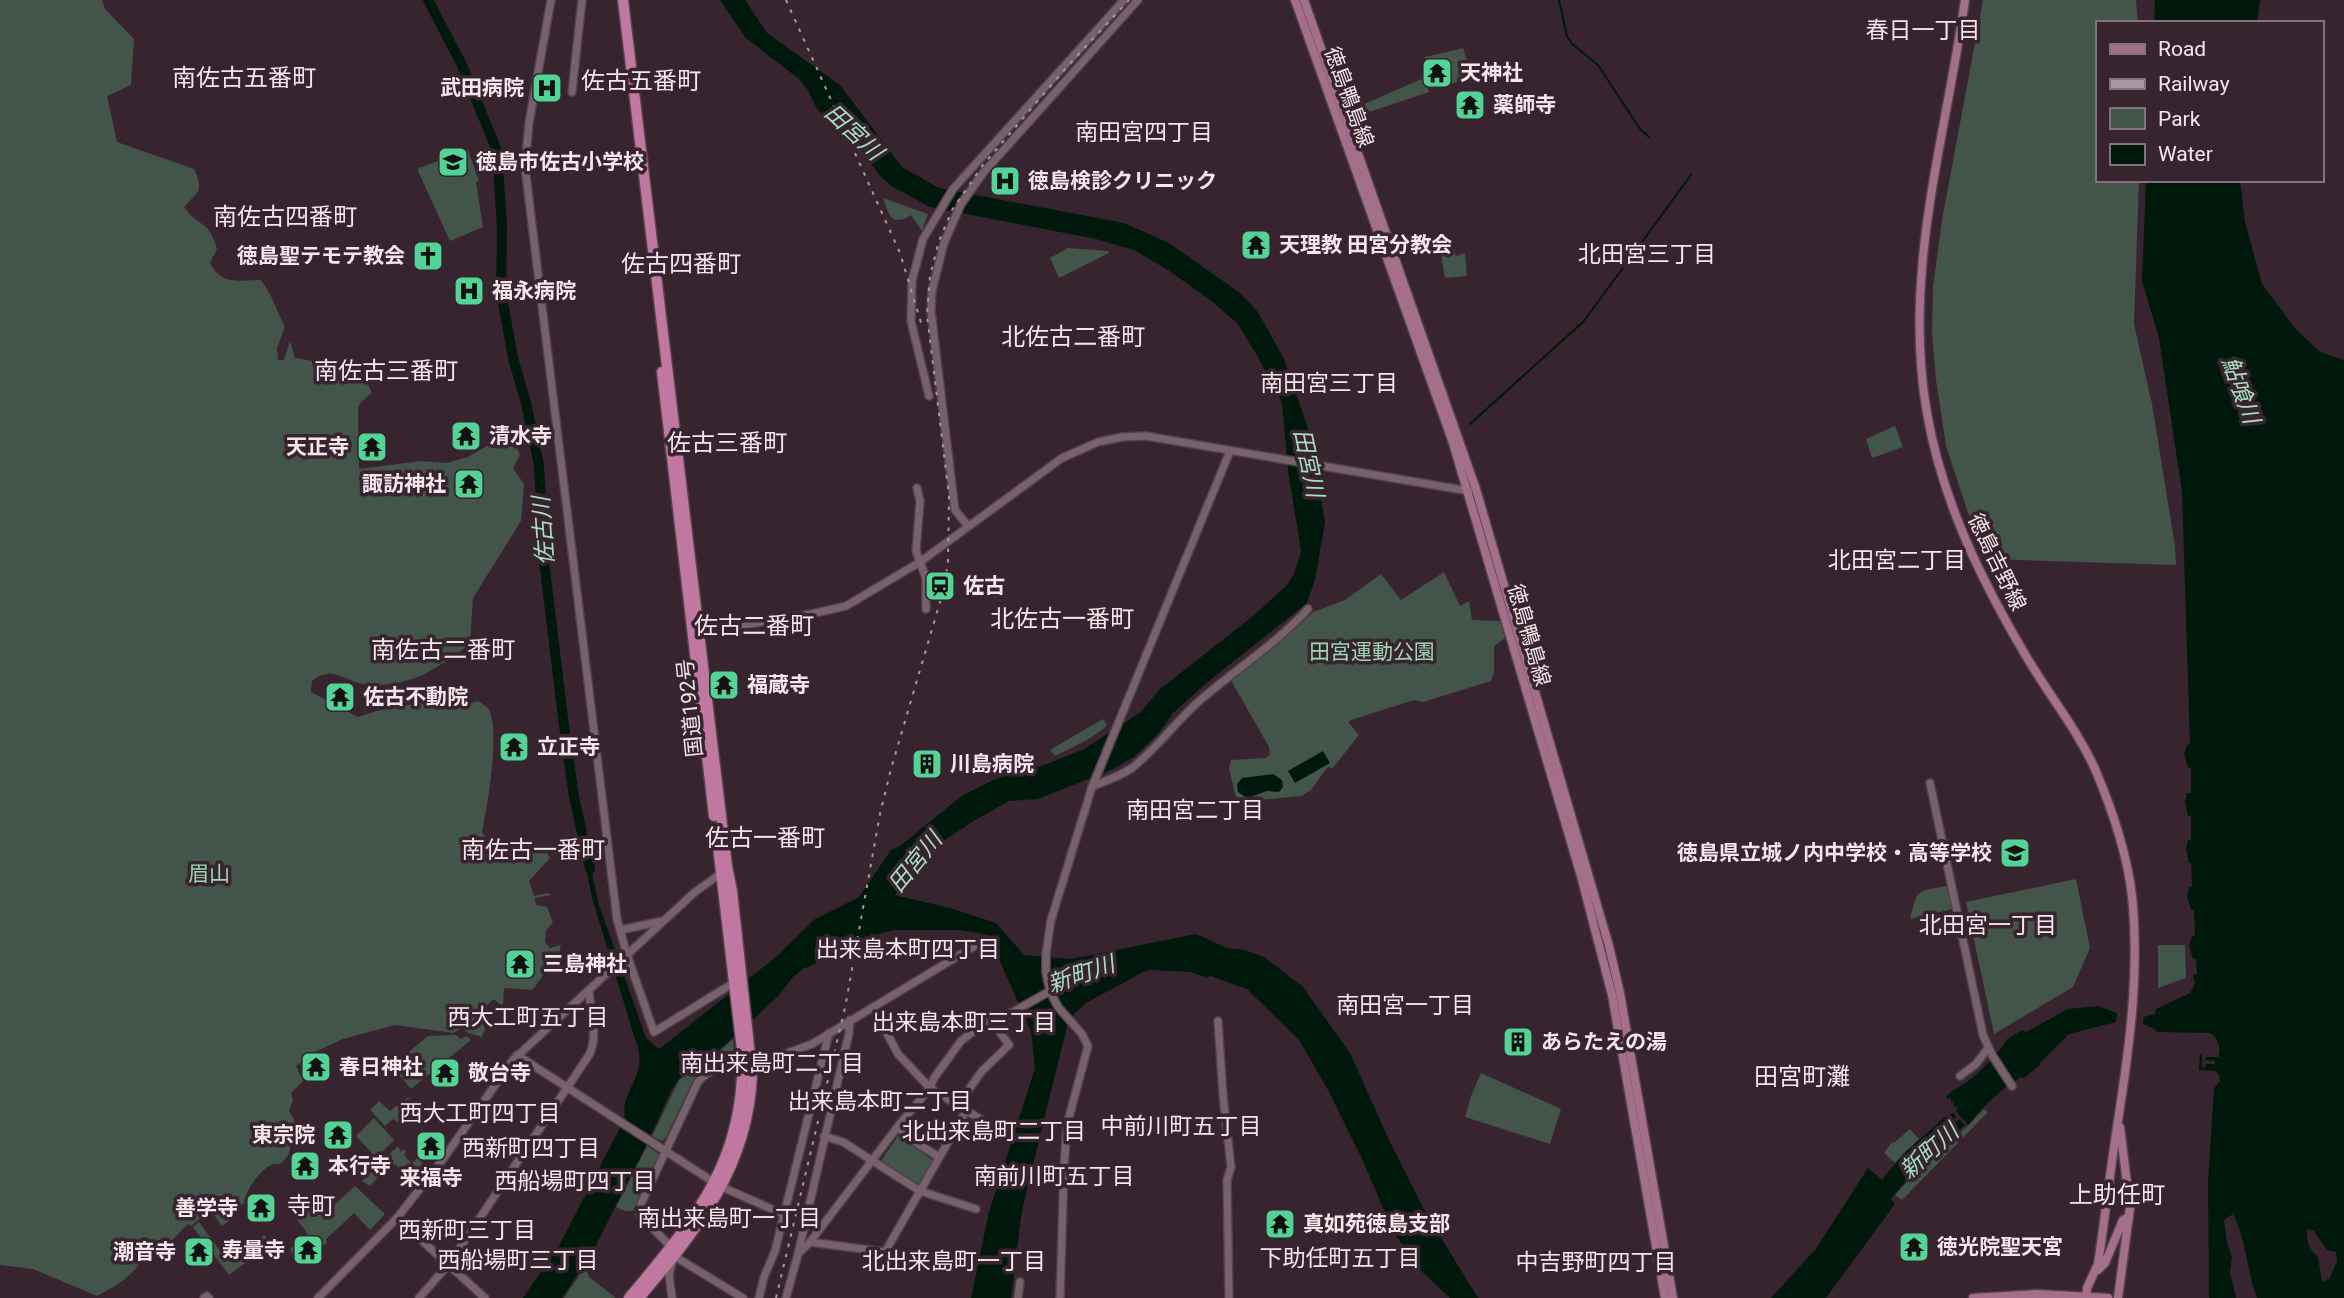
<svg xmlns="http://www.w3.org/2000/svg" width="2344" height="1298" font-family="Roboto,'Noto Sans JP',sans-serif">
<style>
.green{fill:#43544a}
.water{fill:#00190c;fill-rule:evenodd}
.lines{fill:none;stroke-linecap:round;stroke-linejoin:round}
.stream{stroke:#00190c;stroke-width:2}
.river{stroke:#00190c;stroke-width:10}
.secondary-casing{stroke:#514149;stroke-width:10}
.primary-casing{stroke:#514149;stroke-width:11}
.highway-casing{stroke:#514149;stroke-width:13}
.secondary{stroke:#77616c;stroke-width:7}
.primary{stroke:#a36f8b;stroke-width:8}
.highway{stroke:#c078a0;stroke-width:10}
.rail{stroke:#a898a0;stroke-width:2;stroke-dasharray:3.5 7;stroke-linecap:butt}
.labels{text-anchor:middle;stroke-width:7;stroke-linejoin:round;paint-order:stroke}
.poi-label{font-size:21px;font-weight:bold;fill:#f3e6ec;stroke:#37242e;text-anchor:start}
.street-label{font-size:21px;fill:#f3e6ec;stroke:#37242e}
.park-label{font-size:21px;fill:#9dd5b5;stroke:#37242e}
.neighbourhood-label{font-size:23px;fill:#f3e6ec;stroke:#37242e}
.water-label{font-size:23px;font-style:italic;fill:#a8dfc0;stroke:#37242e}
.quarter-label{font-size:24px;fill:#f3e6ec;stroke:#37242e}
</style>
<rect width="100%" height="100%" fill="#37242e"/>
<!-- green -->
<g class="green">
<path d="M0,0H102L105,9L134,39L131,85L107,96L117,142L194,169C205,192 197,192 184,207C197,227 209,219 217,249L210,263C222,286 239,280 261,280C272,295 277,311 285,327L277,348L278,360H284L290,341L295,358L319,362L327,368L340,361L358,362L372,393L361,402L358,408L359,469L421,461L447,463L468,457L490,444L513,438L520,455L513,468L524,484L521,521L473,598L470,644C447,661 425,678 397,683C388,685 373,685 363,684C342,680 332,665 312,681L311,692L358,717L380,710L453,697L467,704L478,701C481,703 484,705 487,707C502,724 487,808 482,832L491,846L507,850L523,846L545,849L550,858L529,881L534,896L548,893L552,895L535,898L536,905L547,907L553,923L546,930L545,942L550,948L561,945L559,953L534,988L531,990L504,988L503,1007L494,999C482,1009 478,1014 485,1029L482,1037L468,1033L462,1028L453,1033L395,1025L343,1039L319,1050L296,1066L303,1081L291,1093L293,1100L289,1111L296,1123L284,1132C291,1142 294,1153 282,1162C275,1167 278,1162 271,1165C259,1171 246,1190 244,1203L233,1210L236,1216L222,1226L214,1215L217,1213L211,1210L191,1226L188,1224L173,1239L171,1252L157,1245C147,1250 145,1258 138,1266C127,1280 112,1288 97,1296L33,1269L0,1265Z"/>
<path d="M1983,0H2136L2138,23H2097V180H2139L2134,324L2152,404L2175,546L2176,565L1989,559L1967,510L1946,446L1936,380L1932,332L1933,287L1942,220Z"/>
<path d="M1463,48L1472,76L1452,84L1445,71L1450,69L1447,59L1427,64L1425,57Z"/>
<path d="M1424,78L1429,92L1357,116L1355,108Z"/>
<path d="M468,150L479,181L476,182L483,227L450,241L418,171L419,168Z"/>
<path d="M883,198L928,214L922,231L911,215C891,228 889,214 883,198Z"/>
<path d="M1068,248L1108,251L1109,253L1059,278L1050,258Z"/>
<path d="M1454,250L1456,256L1465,253L1467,276L1445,278L1441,254Z"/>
<path d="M1895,426L1903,447L1872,458L1866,439Z"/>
<path d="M1444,572L1460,606L1469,601L1472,620L1500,621L1505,638L1494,646V673L1491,681L1423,702L1414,700L1351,720L1348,722L1359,735L1332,769L1329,767L1326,769L1311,790L1301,796L1237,802L1229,768L1231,760L1265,758L1270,755L1269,747L1232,682L1234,676L1280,642L1313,612L1345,600L1381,574L1401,600Z"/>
<path d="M1103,719L1107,725C1098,736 1069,749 1055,756L1050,750Z"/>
<path d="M2076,879L2090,948L2073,987L1994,1034L1966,902Z"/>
<path d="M1946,886L1949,888L1953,909L1910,919C1918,889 1915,892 1946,886Z"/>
<path d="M2158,945H2185L2186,978L2158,988Z"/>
<path d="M456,1035L461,1039L466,1036L471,1040L411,1089L392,1066L428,1036Z"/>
<path d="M733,1039L734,1056L702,1070L695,1077L665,1139L662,1141L652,1136L679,1080L717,1054Z"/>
<path d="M1481,1073L1561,1109L1550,1144L1465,1117L1471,1096Z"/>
<path d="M408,1097L416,1109L400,1123L393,1119L385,1126L370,1110L379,1101L390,1111Z"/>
<path d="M1984,1109L1988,1112L1902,1200L1895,1195C1923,1163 1956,1140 1984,1109Z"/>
<path d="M374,1118L394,1140L364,1170L360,1166L372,1153L356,1136Z"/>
<path d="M1910,1129L1919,1139L1895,1163L1884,1153L1892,1142L1894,1143Z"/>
<path d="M898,1136L934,1161L917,1186L881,1161Z"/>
<path d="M398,1146L401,1152L404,1149L406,1152L404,1155L412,1164L417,1158L425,1166L412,1182L407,1178L401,1183L398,1179L402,1171L395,1164L392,1167L386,1160L377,1170L380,1175L370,1186L362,1181Z"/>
<path d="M647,1146L659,1154L633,1211H625L616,1207Z"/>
<path d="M355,1186L385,1214L370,1230L354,1213L326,1239L327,1243L316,1250L310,1241L293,1254L290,1249L308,1234L292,1213L319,1191L333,1206Z"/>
<path d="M199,1222L221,1252L228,1247L234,1257L264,1235L271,1244L229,1275L193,1227Z"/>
<path d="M585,1267L589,1277L616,1298H564Z"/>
</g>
<!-- water -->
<g class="water">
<path d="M720,0H745L767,33L840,85L902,167L939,188L1124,223L1169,243L1240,293L1258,312L1284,359L1308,428L1325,522L1315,580L1307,603L1209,681L1173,713L1159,733L1134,757L1111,770L1038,799L1009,801L977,819L940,843L895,895L950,908L996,923L1024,955L1071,959L1196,934L1227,948L1245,950L1264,957L1303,987L1350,1053L1390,1142L1427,1215L1478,1298H1450L1419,1269L1393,1231L1363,1161L1328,1090L1299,1040L1247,989L1210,976L1207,978L1191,972L1149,970L1143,972L1086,1003L1075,1013L1067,1026L1022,1210L1011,1298H971L989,1212L1035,1068L1031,1031L988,935L960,930H894L878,934L834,949L819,962L803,969L793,977L780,994L756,1017L720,1049L679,1079L671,1091L646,1146L595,1247L562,1298H523L560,1244L625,1118C619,1089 652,1076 634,1036L592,898L583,853L589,860L599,905L646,1038L659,1049L776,957L815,919L859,897L891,850L900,846L963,795L993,780L1047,764L1084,749L1141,712L1159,690L1253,616L1286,586L1294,574L1301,551L1288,470L1282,403L1258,357L1237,323L1210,300L1168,270L1134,250L1096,239L930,207L893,187L880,176L862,152L837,133L816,107L807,89L799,79L746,38Z"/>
<path d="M2155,0H2260L2257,23H2154Z"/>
<path d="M2146,180H2240L2245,222L2262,284L2295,328L2320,352L2344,360V1298H2257C2247,1271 2246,1239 2233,1214L2224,1220L2227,1243L2232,1257L2230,1272L2236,1298H2209L2208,1181L2214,1088L2220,1081L2219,1075L2215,1071L2199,1070L2200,1054H2202V1067L2205,1068L2206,1064H2215V1061L2206,1060V1057H2218C2222,1049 2218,1038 2210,1033L2156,1032L2155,1029L2143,1024L2144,1017L2155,1014L2156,1009L2190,993L2195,984L2193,975L2197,974L2196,959H2193L2189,945L2192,936H2195L2194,910H2191L2187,896L2189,887H2192L2191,863H2189L2186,849L2188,840H2191V816H2188L2185,802L2187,793H2191V768L2188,767L2184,754L2187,745L2190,744L2182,492L2159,338L2142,281ZM2307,1229L2314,1231L2327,1250L2336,1252L2337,1261L2330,1278L2322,1282L2318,1257C2309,1250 2306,1240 2307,1229Z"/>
<path d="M1323,751L1330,763L1295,783L1288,771Z"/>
<path d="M1273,774L1282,780L1283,787L1279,792L1267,791L1247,798L1238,792L1237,784L1242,778Z"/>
<path d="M2098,1006L2117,1013L2116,1022L2069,1034L2040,1063V1065L2024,1078L2021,1077C1999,1090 1984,1106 1968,1125L1956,1111L1959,1107L1956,1108L1953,1105L1954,1102L1952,1103L1950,1097L1948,1099L1946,1097C1954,1088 1961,1087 1968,1081C1976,1076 2003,1049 2006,1040L2022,1030L2026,1032L2068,1009Z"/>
<path d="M1953,1113L1956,1116L1952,1124L1933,1143L1959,1119L1965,1125L1914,1171L1894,1195L1891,1199L1895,1204L1826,1298H1771L1815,1250L1868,1168L1882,1180L1903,1154L1945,1117Z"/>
</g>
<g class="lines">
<!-- stream -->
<g class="stream">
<path d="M1559,0L1567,36L1572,44L1598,65L1640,129L1649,137"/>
<path d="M1470,424L1584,321L1691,175"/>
</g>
<!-- river -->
<path class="river" d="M428,0L462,65L497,151L502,227L501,292L513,358L526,403L539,465L544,561L563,718L574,797L590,869"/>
<!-- secondary casing -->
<g class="secondary-casing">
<g id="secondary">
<path d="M551,0L529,123L525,167L617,919L627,955L654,1032L735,982"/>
<path d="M572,92L582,0"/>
<path d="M929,396L911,321L912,281L923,239L953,189L1124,0"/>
<path d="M917,488L920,501L916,551L926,578V609"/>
<path d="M968,526L955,510L931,311L932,291L944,243L961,204L983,173L1138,0"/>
<path d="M694,633L811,614L846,606L920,562L1062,458L1098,442L1122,437L1146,436L1469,491"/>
<path d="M1930,783L1983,1035L1992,1055L2012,1086"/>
<path d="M1093,786C1106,781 1120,776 1132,768C1156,749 1174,724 1197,703C1233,671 1275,645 1308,609"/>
<path d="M620,930L663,921"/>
<path d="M873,1007L898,1054L930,1088L1001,1132"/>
<path d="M1218,1021L1223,1095L1231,1167L1227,1180L1229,1298"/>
<path d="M517,1055L715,1183"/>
<path d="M1960,1076L1976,1064L1988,1048"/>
<path d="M957,1106L982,1071L1009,1045L992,1021"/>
<path d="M899,1125L904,1135L939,1157"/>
<path d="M824,1136L843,1142L920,1191L976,1209"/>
<path d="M722,1187L785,1215"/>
<path d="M397,1218L485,1298"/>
<path d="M810,1242L885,1252L957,1265"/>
<path d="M885,1252L966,1111"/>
<path d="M798,1254L849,1033L850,1020"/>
<path d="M204,1298L207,1296L209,1298"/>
<path d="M318,1298L397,1218L443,1159L513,1060L695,892L723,872"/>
<path d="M419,1298L449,1264L589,1055C599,1036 590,1010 589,990"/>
<path d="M672,1298L669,1274L673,1260"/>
<path d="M743,1298L674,1256L671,1247L640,1215L641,1204L698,1082C713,1063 743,1064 765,1059C781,1056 796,1050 812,1044L978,944"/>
<path d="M759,1298L764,1277L775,1251L829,1033"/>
<path d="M786,1298L798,1254L810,1242L899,1125L930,1088L934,1078L961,1041L981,1025L1013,1012L1050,991"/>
<path d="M1018,1298L1020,1282"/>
<path d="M1060,1298L1064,1167L1067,1125L1088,1046L1082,1034L1058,1007L1050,991L1046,972V953L1051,920L1092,787L1230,451"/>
</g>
</g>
<!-- primary casing -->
<g class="primary-casing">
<g id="primary">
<path d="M1295,0L1453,443L1581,876L1612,995L1665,1298"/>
<path d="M1304,0L1476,489L1609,946L1620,993L1673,1298"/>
<path d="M1965,0C1946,137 1902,273 1927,413C1942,500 1981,580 2026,656C2048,694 2077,729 2095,769C2112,809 2127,853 2132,896C2140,973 2129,1051 2117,1127C2110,1172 2105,1218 2098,1264L2087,1288L2086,1298"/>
<path d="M2098,1270L2105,1263L2123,1220L2129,1217"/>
<path d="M1973,1298L2037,1294L2108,1298"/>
<path d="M2118,1298L2130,1208L2120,1127"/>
</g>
</g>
<!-- highway casing -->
<g class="highway-casing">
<g id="highway">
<path d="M623,0L727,866L732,891L752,1073C749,1167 697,1230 639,1298"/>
<path d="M662,372L714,816"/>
<path d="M629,1298C695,1219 747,1159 742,1050L717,838"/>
</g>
</g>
<!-- secondary -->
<use href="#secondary" class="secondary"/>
<!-- primary -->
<use href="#primary" class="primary"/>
<!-- highway -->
<use href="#highway" class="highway"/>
<!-- rail -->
<g class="rail">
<path d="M786,0L900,253L922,326"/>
<path d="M776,1298L845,1008L880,814L891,769L942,595L948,564L949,496L927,315L930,276L939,241L952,210L983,165L1066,68L1129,0"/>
</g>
</g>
<!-- icons -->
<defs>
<g id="temple-square" transform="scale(1.575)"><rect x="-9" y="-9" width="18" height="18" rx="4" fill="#53d396" stroke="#37242e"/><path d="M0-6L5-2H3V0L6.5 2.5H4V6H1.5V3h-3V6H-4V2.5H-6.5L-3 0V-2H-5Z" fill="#111"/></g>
<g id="hospital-square" transform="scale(1.575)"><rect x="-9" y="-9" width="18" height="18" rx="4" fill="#53d396" stroke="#37242e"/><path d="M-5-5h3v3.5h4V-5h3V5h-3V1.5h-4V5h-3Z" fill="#111"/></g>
<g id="school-square" transform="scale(1.575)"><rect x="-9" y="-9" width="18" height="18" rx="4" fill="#53d396" stroke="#37242e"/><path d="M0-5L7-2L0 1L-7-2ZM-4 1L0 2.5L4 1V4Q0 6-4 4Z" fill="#111"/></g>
<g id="church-square" transform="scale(1.575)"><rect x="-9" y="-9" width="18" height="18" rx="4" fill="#53d396" stroke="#37242e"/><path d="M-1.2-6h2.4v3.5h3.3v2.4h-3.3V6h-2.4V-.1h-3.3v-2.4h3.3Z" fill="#111"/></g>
<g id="station-square" transform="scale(1.575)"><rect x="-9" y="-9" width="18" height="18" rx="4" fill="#53d396" stroke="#37242e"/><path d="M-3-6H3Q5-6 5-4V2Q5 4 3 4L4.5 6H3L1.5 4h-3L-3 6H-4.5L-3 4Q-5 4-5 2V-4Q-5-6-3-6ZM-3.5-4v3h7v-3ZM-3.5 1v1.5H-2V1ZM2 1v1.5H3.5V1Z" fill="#111"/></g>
<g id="building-square" transform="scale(1.575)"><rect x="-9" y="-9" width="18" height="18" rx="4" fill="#53d396" stroke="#37242e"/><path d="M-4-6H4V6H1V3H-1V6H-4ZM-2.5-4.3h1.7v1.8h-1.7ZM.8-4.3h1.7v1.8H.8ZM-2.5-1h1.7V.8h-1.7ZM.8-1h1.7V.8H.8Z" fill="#111"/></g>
</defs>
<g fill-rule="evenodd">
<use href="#temple-square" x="1437" y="73"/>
<use href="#hospital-square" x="547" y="88"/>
<use href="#temple-square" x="1470" y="105"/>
<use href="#school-square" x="453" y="162"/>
<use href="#hospital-square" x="1005" y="181"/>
<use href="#temple-square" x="1256" y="245"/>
<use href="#church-square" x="428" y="256"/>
<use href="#hospital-square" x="469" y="291"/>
<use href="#temple-square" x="466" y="436"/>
<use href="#temple-square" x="372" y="447"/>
<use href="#temple-square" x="469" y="484"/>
<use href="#station-square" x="940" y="586"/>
<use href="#temple-square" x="724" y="685"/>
<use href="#temple-square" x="340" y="697"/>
<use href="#temple-square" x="514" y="747"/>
<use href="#building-square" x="927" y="764"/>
<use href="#school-square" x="2015" y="853"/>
<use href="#temple-square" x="520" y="964"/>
<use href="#building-square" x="1518" y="1042"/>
<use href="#temple-square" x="316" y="1067"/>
<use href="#temple-square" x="445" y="1073"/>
<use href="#temple-square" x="338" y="1135"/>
<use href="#temple-square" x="431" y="1146"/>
<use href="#temple-square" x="305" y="1166"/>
<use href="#temple-square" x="261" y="1208"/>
<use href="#temple-square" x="1280" y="1224"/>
<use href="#temple-square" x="1914" y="1247"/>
<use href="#temple-square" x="308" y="1250"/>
<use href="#temple-square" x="199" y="1252"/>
</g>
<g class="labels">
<!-- poi labels -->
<g class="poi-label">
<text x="1460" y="80">天神社</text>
<text x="524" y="95" text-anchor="end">武田病院</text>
<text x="1493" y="112">薬師寺</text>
<text x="476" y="169">徳島市佐古小学校</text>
<text x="1028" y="188">徳島検診クリニック</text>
<text x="1279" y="252">天理教 田宮分教会</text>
<text x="405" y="263" text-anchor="end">徳島聖テモテ教会</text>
<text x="492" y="298">福永病院</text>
<text x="489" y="443">清水寺</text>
<text x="349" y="454" text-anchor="end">天正寺</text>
<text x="446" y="491" text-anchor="end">諏訪神社</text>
<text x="963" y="593">佐古</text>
<text x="747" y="692">福蔵寺</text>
<text x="363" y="704">佐古不動院</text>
<text x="537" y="754">立正寺</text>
<text x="950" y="771">川島病院</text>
<text x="1992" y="860" text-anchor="end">徳島県立城ノ内中学校・高等学校</text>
<text x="543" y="971">三島神社</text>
<text x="1541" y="1049">あらたえの湯</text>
<text x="339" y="1074">春日神社</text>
<text x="468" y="1080">敬台寺</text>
<text x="315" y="1142" text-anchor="end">東宗院</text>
<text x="328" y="1173">本行寺</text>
<text x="431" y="1185" text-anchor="middle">来福寺</text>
<text x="238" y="1215" text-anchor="end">善学寺</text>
<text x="1303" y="1231">真如苑徳島支部</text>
<text x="1937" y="1254">徳光院聖天宮</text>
<text x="285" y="1257" text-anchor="end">寿量寺</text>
<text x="176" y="1259" text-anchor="end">潮音寺</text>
</g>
<!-- street labels -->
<g class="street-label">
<text transform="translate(1349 97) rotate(70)" y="7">徳島鴨島線</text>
<text transform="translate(1997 562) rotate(64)" y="7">徳島吉野線</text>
<text transform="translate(1529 635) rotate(74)" y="7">徳島鴨島線</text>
<text transform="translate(690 708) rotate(-96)" y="7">国道192号</text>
</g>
<!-- park labels -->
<g class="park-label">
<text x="1372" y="659">田宮運動公園</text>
<text x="209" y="881">眉山</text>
</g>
<!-- neighbourhood labels -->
<g class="neighbourhood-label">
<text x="1923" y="38">春日一丁目</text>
<text x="1144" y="140">南田宮四丁目</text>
<text x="1647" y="262">北田宮三丁目</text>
<text x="1329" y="391">南田宮三丁目</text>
<text x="1897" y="568">北田宮二丁目</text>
<text x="1195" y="818">南田宮二丁目</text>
<text x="1988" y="933">北田宮一丁目</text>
<text x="908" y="957">出来島本町四丁目</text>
<text x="1405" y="1013">南田宮一丁目</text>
<text x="528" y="1025">西大工町五丁目</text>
<text x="964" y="1030">出来島本町三丁目</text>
<text x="772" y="1071">南出来島町二丁目</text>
<text x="880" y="1109">出来島本町二丁目</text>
<text x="480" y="1121">西大工町四丁目</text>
<text x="1181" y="1134">中前川町五丁目</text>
<text x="994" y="1139">北出来島町二丁目</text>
<text x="531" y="1156">西新町四丁目</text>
<text x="1054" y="1184">南前川町五丁目</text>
<text x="575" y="1189">西船場町四丁目</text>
<text x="729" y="1226">南出来島町一丁目</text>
<text x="467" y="1238">西新町三丁目</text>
<text x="1340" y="1266">下助任町五丁目</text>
<text x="518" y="1268">西船場町三丁目</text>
<text x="954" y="1269">北出来島町一丁目</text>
<text x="1596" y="1270">中吉野町四丁目</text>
</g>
<!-- water labels -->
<g class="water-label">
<text transform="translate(854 132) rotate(43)" y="8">田宮川</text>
<text transform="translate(2241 390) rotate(70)" y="8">鮎喰川</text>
<text transform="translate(1309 463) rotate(78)" y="8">田宮川</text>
<text transform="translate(543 531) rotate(-94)" y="8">佐古川</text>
<text transform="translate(915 862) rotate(-51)" y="8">田宮川</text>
<text transform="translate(1081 974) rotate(-19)" y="8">新町川</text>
<text transform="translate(1929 1151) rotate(-42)" y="8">新町川</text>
</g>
<!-- quarter labels -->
<g class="quarter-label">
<text x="244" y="86">南佐古五番町</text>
<text x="641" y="89">佐古五番町</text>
<text x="285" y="225">南佐古四番町</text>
<text x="681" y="272">佐古四番町</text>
<text x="1073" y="345">北佐古二番町</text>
<text x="386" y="379">南佐古三番町</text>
<text x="727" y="451">佐古三番町</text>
<text x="1062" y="627">北佐古一番町</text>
<text x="754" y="634">佐古二番町</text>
<text x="443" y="658">南佐古二番町</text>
<text x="765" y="846">佐古一番町</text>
<text x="533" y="858">南佐古一番町</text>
<text x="1802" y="1085">田宮町灘</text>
<text x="2117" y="1203">上助任町</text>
<text x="311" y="1214">寺町</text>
</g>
</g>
<!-- legend -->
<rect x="2096" y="21" width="228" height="161" fill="#37242e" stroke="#82727a" stroke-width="2"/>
<rect x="2110" y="44" width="35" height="10" fill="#a36f8b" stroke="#82727a" stroke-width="2"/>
<text x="2158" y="56" font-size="21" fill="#f3e6ec">Road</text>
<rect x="2110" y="79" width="35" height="10" fill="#a898a0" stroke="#82727a" stroke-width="2"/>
<text x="2158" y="91" font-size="21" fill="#f3e6ec">Railway</text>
<rect x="2110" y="108" width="35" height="21" fill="#43544a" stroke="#82727a" stroke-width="2"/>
<text x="2158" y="126" font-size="21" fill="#f3e6ec">Park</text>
<rect x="2110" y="144" width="35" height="21" fill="#00190c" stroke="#82727a" stroke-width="2"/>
<text x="2158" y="161" font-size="21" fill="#f3e6ec">Water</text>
</svg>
